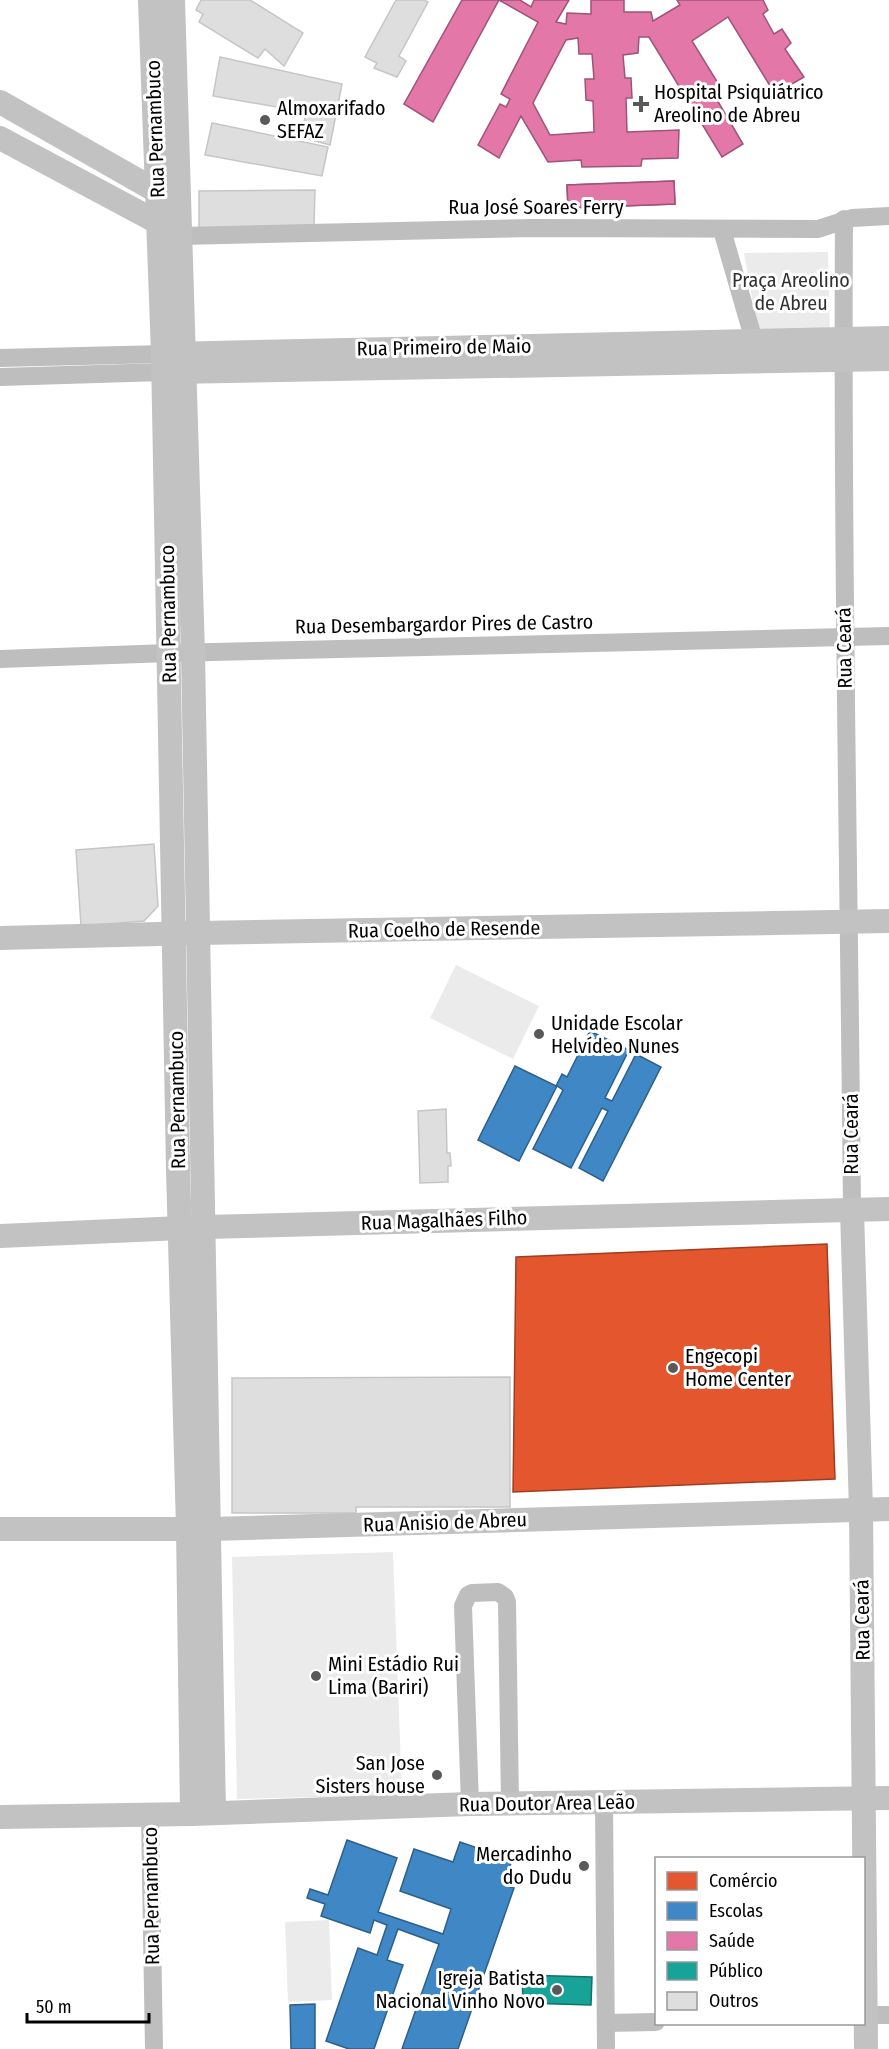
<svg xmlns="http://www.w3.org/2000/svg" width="889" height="2049" font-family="'Fira Sans Condensed',sans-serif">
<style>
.green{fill:#ebebeb}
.shops{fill:#e4572e;stroke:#a03d20;stroke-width:1.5}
.schools{fill:#3f88c5;stroke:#2c5f8a;stroke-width:1.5}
.health{fill:#e377a8;stroke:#9f5376;stroke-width:1.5;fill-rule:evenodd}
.public{fill:#17a398;stroke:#10726a;stroke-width:1.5}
.building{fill:#dedede;stroke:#c6c6c6;stroke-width:1.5}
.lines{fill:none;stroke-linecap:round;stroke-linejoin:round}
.street{stroke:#bebebe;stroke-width:18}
.secondary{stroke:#c2c2c2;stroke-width:24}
.poi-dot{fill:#595959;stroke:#fff;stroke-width:2}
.labels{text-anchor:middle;stroke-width:6;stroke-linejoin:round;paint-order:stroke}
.poi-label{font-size:20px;fill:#000;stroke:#fff;text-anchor:start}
.street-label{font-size:20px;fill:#000;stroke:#fff}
.park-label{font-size:20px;fill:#313131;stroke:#fff}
</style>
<rect width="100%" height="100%" fill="#fff"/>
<!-- green -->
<g class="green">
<path d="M828,252L830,338L759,337L744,253Z"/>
<path d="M456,965L539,1006L513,1059L430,1018Z"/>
<path d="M393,1552L402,1795L237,1799L232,1557Z"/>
<path d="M329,1920L332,2000L288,2002L285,1922Z"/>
</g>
<!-- shops -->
<path class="shops" d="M827,1244L835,1479L513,1492L516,1257Z"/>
<!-- schools -->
<g class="schools">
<path d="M590,1031L629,1050L605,1098L612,1101L636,1054L661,1067L603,1181L579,1168L608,1111L602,1108L571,1168L533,1149L563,1090L557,1086L519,1161L478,1140L515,1066L556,1086L562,1074L567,1077Z"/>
<path d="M347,1840L397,1858L378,1912L443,1934L451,1909L400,1891L414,1849L453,1862L460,1842L512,1860L504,1885L514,1888L458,2049H402L439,1944L398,1929L387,1960L403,1965L374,2049H349L326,2041L358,1948L377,1955L387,1925L374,1920L370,1933L321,1916L325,1904L307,1898L310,1889L328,1895Z"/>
<path d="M315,2004V2049H291L290,2005Z"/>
</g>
<!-- health -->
<g class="health">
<path d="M462,0H520L531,7L534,0H569L556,22L566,24L567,13L591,14V0H624V12H651L653,21L680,5L677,0H763L768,10L763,14L774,34L782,29L791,43L785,49L804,77L775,94L728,17L692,41L721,88L713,93L743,144L722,157L649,37H639L638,53L623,55L625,78H631L632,98H626L627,132L679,130L678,158L642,159L641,166L582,167L581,160L548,162L521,116L499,158L478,145L500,104L506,107L510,99L501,94L538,22L499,0L433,122L404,104ZM578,38L579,54H592L594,79H585L586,100L593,101L594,132L550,135L533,103L566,40Z"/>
<path d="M674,181L675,204L568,208L567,185Z"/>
<path d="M674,181L675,204L568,208L567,185Z"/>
</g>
<!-- public -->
<path class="public" d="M522,1975L592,1977L591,2005L523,2003Z"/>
<!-- building -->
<g class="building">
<path d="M201,0H250L303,33L284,66L265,49L258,58L199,22L203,14L196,10Z"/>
<path d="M396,0H424L428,2L399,56L406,61L397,77L374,68L377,63L365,57Z"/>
<path d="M220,57L342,84L330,145L301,137L306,112L213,96Z"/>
<path d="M212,123L328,147L322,176L205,155Z"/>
<path d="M315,190L314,226L199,228V191Z"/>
<path d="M154,844L158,906L144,921L81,926L76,850Z"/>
<path d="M446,1109L447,1153H450L451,1166H448V1182L420,1183L418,1111Z"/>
<path d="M510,1377V1507H356V1513H232V1378Z"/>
</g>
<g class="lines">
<!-- street -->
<g class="street">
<path d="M844,219C842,549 849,879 852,1210"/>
<path d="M722,230L757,351"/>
<path d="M181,236L532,228L818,229L852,218L889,216"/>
<path d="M0,358L163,354"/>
<path d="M0,377L163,372"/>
<path d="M0,659L169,653L889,636"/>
<path d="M604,1803L606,2049"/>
<path d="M470,1804L463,1606L468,1595L472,1593L498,1592L505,1597L507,1602L510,1803"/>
<path d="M150,1815L154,2049"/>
<path d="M864,2015H889"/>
<path d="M606,2023L656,2022"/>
</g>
<!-- secondary -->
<g class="secondary">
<path d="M150,0L163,354L178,1169L188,1528L192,1814"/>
<path d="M173,0L193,653L214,1813"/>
<path d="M0,102L167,197"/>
<path d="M0,138L159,223"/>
<path d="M169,354L889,338"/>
<path d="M172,372L889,359"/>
<path d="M0,938L198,933L889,921"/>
<path d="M852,1210L861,1510L866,2049"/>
<path d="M0,1236L204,1227L889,1209"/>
<path d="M0,1529H210L889,1509"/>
<path d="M0,1817L192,1814L470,1804L889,1798"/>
</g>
</g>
<!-- markers -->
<g class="poi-dot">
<path d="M638 95h6v6h6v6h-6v6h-6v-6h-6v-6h6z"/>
<circle cx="265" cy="120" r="6"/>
<circle cx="539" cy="1034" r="6"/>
<circle cx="673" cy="1368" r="6"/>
<circle cx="316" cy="1676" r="6"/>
<circle cx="437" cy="1775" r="6"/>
<circle cx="584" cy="1866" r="6"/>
<circle cx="557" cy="1990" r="6"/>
</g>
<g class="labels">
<!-- poi labels -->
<g class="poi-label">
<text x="654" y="99">Hospital Psiquiátrico<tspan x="654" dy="23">Areolino de Abreu</tspan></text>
<text x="277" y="115">Almoxarifado<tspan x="277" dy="23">SEFAZ</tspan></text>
<text x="551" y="1030">Unidade Escolar<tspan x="551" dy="23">Helvídeo Nunes</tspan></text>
<text x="685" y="1363">Engecopi<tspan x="685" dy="23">Home Center</tspan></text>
<text x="328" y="1671">Mini Estádio Rui<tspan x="328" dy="23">Lima (Bariri)</tspan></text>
<text x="425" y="1770" text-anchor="end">San Jose<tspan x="425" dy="23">Sisters house</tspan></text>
<text x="572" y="1861" text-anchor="end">Mercadinho<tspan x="572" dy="23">do Dudu</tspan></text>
<text x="545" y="1985" text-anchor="end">Igreja Batista<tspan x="545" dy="23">Nacional Vinho Novo</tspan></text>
</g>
<!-- street labels -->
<g class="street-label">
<text transform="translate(155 129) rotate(-92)" y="7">Rua Pernambuco</text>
<text x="536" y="214">Rua José Soares Ferry</text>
<text transform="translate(444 347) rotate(-1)" y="7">Rua Primeiro de Maio</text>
<text transform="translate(168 614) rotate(-91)" y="7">Rua Pernambuco</text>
<text transform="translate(444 624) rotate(-1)" y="7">Rua Desembargardor Pires de Castro</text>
<text transform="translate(844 648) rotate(-91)" y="7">Rua Ceará</text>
<text transform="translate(444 929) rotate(-1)" y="7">Rua Coelho de Resende</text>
<text transform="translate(177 1100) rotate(-91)" y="7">Rua Pernambuco</text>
<text transform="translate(851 1134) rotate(-90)" y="7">Rua Ceará</text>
<text transform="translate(444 1220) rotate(-2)" y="7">Rua Magalhães Filho</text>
<text transform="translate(445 1522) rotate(-2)" y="7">Rua Anisio de Abreu</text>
<text transform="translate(862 1620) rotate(-91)" y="7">Rua Ceará</text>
<text transform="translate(547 1803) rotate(-1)" y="7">Rua Doutor Area Leão</text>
<text transform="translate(151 1896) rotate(-91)" y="7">Rua Pernambuco</text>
</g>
<!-- park labels -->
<g class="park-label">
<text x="791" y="287">Praça Areolino<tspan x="791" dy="23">de Abreu</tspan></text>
</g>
</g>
<!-- legend -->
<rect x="655" y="1857" width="210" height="168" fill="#ffffff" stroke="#999999" stroke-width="1.5"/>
<rect x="667" y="1872" width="30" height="18" fill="#e4572e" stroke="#999999" stroke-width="1.5"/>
<text x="709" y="1887" font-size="18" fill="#000000">Comércio</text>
<rect x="667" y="1902" width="30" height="18" fill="#3f88c5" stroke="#999999" stroke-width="1.5"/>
<text x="709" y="1917" font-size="18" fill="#000000">Escolas</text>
<rect x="667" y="1932" width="30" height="18" fill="#e377a8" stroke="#999999" stroke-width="1.5"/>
<text x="709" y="1947" font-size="18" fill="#000000">Saúde</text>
<rect x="667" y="1962" width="30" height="18" fill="#17a398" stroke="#999999" stroke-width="1.5"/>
<text x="709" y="1977" font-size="18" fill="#000000">Público</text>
<rect x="667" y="1992" width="30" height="18" fill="#dedede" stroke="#999999" stroke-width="1.5"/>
<text x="709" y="2007" font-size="18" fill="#000000">Outros</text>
<!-- scale -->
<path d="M27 2013v9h122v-9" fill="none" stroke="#000000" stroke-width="3"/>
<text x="36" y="2013" font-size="18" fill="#000000" stroke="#ffffff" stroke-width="4.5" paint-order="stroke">50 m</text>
</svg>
